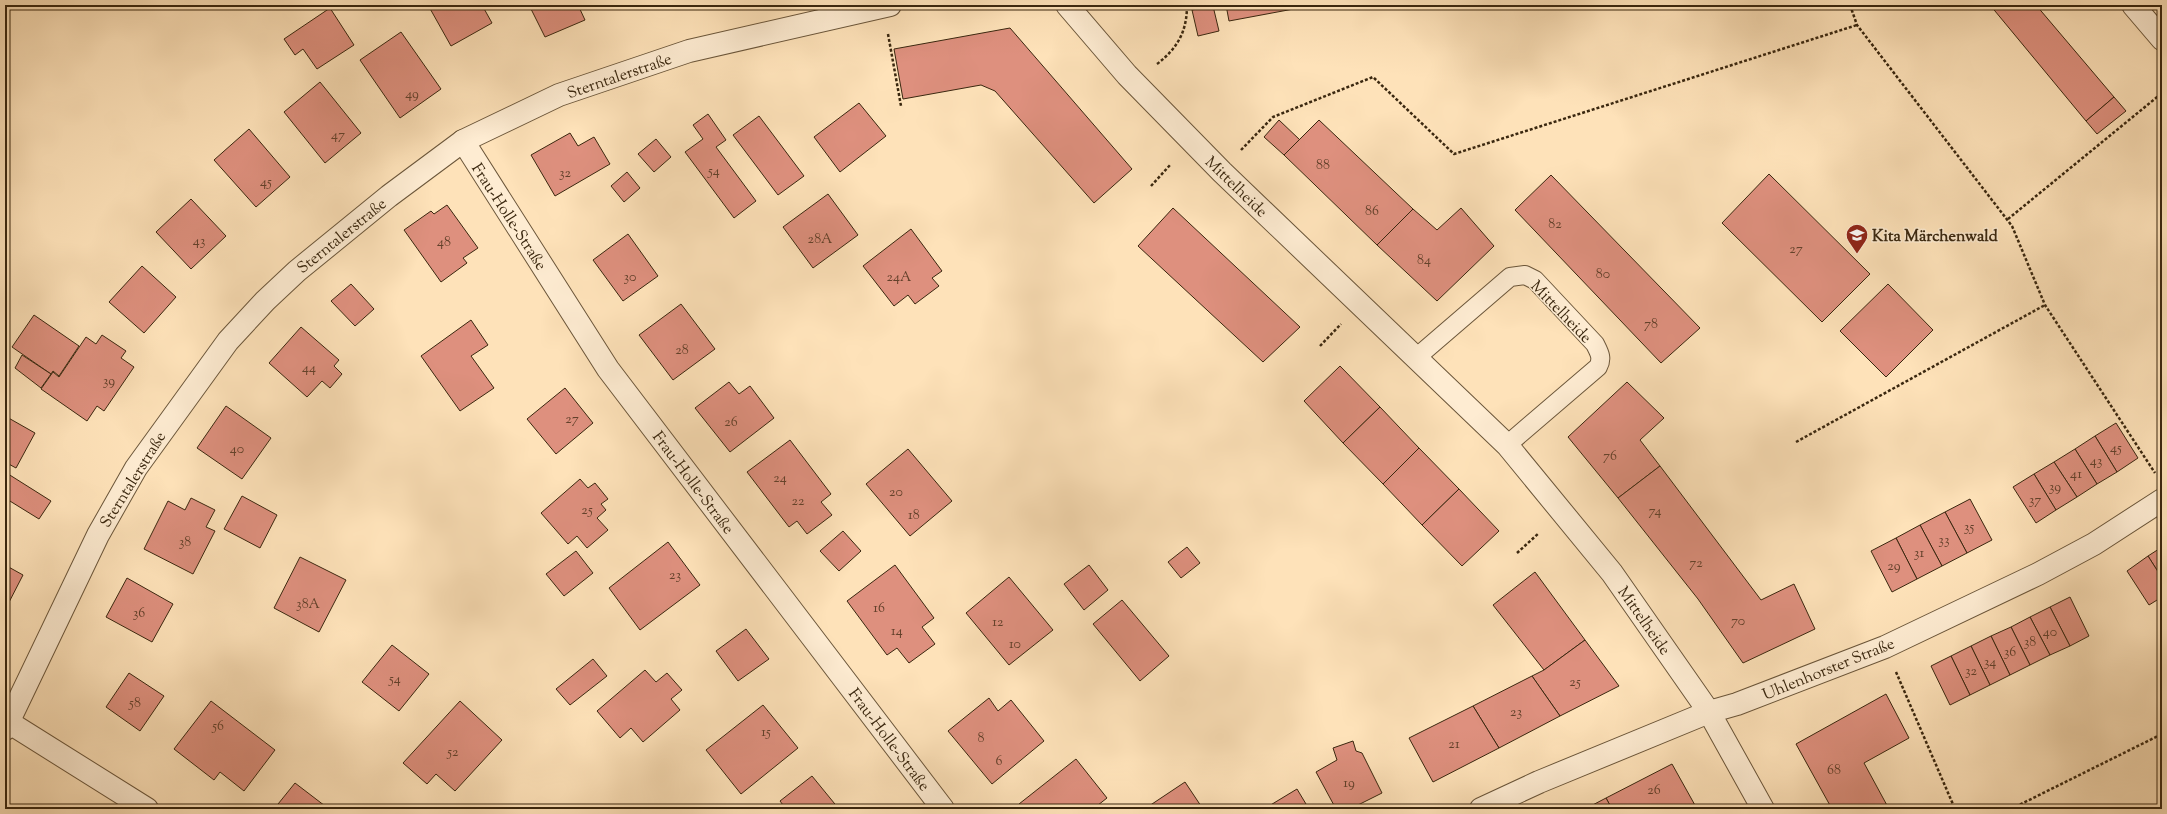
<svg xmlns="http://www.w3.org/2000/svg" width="2167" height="814" font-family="'Sorts Mill Goudy',serif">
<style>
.building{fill:#de907e;stroke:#3a270f}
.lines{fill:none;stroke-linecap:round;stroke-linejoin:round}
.lane-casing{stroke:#6b563a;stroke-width:20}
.street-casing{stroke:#6b563a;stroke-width:24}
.path{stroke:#3a270f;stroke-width:2.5;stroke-dasharray:3 2;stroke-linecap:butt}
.lane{stroke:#feecd2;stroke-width:18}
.street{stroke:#feecd2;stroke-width:22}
.labels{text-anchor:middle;stroke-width:3;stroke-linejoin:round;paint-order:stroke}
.number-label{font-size:14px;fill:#63412b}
.street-label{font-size:16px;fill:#3a270f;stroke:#feecd2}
.poi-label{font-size:16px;font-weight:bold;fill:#3a270f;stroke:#feecd2;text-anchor:start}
</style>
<rect width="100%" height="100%" fill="#fee2b9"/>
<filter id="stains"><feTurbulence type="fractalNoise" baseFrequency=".005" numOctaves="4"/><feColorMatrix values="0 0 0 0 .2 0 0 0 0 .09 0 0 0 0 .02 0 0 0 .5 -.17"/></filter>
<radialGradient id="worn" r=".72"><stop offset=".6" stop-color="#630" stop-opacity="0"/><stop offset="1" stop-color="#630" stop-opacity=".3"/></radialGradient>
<!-- building -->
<g class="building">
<path d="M428,5H482L492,23L451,46Z"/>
<path d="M529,5H578L585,20L545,37Z"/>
<path d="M1226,5H1315L1229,21Z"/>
<path d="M1990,5H2036L2114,97L2086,121Z"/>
<path d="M1213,6L1219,31L1198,36L1192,10Z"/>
<path d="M330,8L354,45L317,69L303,49L295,55L284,39Z"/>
<path d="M1010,28L1132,169L1094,203L995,91L981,85L903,99L894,49Z"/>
<path d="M401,32L441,89L400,118L360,60Z"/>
<path d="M320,82L361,133L325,163L284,112Z"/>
<path d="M2114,97L2126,111L2097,134L2086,121Z"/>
<path d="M859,103L886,136L840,172L814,137Z"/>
<path d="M708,114L726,140L716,147L756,201L734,218L685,152L703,139L693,125Z"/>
<path d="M759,116L804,176L778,195L733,135Z"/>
<path d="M1279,120L1300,140L1284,155L1264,137Z"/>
<path d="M1319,120L1413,209L1377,245L1284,155Z"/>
<path d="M249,129L290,177L256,207L214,160Z"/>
<path d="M570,133L578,146L594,137L610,164L555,196L531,155Z"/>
<path d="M656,139L671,157L654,172L638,154Z"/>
<path d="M627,172L640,188L624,202L611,186Z"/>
<path d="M1769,174L1870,274L1822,322L1722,223Z"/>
<path d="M1551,175L1700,328L1661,363L1515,210Z"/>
<path d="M828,194L858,235L813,268L783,227Z"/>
<path d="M191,199L226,236L191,269L156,232Z"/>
<path d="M447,205L478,248L463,258L467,263L441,282L404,230L431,211L434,214Z"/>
<path d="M1173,208L1300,327L1263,362L1138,246Z"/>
<path d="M1461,208L1494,246L1437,301L1377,245L1413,209L1437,230Z"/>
<path d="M911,229L942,271L932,278L939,286L915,304L908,295L894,306L863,266Z"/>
<path d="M628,234L658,276L623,301L593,260Z"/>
<path d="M142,266L176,297L144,333L109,302Z"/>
<path d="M351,284L374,309L355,326L331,301Z"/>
<path d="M1888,284L1933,330L1886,377L1840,331Z"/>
<path d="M681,304L715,349L673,380L639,335Z"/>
<path d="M34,315L79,346L59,376L53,371L51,374L12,347Z"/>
<path d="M471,320L488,345L471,356L494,388L460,411L421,356Z"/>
<path d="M301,327L339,360L334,366L342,374L330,388L322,381L307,397L269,363Z"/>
<path d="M102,335L126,351L121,358L134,367L104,411L97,406L87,421L41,389L53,372L59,377L86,337L96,344Z"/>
<path d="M22,355L51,374L41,388L15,368Z"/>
<path d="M1340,366L1380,407L1343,443L1304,401Z"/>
<path d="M729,382L739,394L750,386L774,418L730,452L695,408Z"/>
<path d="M1627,382L1664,418L1640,440L1660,466L1618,498L1568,437Z"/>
<path d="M565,388L593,423L556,454L527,419Z"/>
<path d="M226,406L271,438L242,479L197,448Z"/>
<path d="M1380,407L1419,448L1383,484L1343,443Z"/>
<path d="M5,416L35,433L16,468L5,462Z"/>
<path d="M2116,423L2138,458L2117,472L2095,436Z"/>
<path d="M2095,436L2117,472L2097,484L2075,449Z"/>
<path d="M790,440L831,494L821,502L832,515L807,534L797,521L789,527L747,472Z"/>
<path d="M1419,448L1459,489L1422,525L1383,484Z"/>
<path d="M908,449L952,501L910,536L866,484Z"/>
<path d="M2075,449L2097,484L2077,497L2054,462Z"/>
<path d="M2054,462L2077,497L2056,510L2034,474Z"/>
<path d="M1660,466L1761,600L1794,584L1815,629L1743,663L1698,599L1618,498Z"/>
<path d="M5,472L51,501L39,519L5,498Z"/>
<path d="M2034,474L2056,510L2036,523L2013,487Z"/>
<path d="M580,479L588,488L595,483L608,499L601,504L606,510L597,518L608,530L587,548L577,536L568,544L541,513Z"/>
<path d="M1459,489L1499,531L1462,566L1422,525Z"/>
<path d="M242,496L277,515L260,548L224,529Z"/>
<path d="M191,498L215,510L206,527L215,531L193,574L144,549L168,501L185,510Z"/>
<path d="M1970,499L1992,540L1967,553L1945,512Z"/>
<path d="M1945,512L1967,553L1942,566L1920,525Z"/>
<path d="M1920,525L1942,566L1917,579L1896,538Z"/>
<path d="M843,531L861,551L839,571L820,551Z"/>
<path d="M1896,538L1917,579L1892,592L1871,551Z"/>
<path d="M668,542L700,585L640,630L609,588Z"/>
<path d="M1187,547L1200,563L1181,578L1168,562Z"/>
<path d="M2162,547V578L2148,556Z"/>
<path d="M576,551L593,573L564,596L546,574Z"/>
<path d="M2148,556L2162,578V597L2149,605L2127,571Z"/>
<path d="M300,557L346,580L319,632L274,608Z"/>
<path d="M5,565L23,575L5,610Z"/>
<path d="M895,565L934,618L922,627L935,644L909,663L897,648L887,655L847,601Z"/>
<path d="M1089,565L1108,590L1084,610L1064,584Z"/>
<path d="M1535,572L1585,640L1544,670L1493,605Z"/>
<path d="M1009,577L1053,630L1009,665L966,613Z"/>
<path d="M127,578L173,604L152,642L106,617Z"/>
<path d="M2070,597L2089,636L2070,646L2050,607Z"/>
<path d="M1122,600L1169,656L1140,681L1093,624Z"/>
<path d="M2050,607L2070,646L2050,655L2030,617Z"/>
<path d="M2030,617L2050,655L2030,665L2011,627Z"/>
<path d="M2011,627L2030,665L2010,675L1991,636Z"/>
<path d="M746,629L769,659L738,681L716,651Z"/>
<path d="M1991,636L2010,675L1990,685L1971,646Z"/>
<path d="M1585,640L1619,686L1560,716L1532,676L1544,670Z"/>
<path d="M392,645L429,674L399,711L362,682Z"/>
<path d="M1971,646L1990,685L1970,695L1951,656Z"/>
<path d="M1951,656L1970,695L1950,705L1931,666Z"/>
<path d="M593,659L607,676L570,705L556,689Z"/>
<path d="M645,670L656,682L667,673L682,690L671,699L680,710L643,742L631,728L620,738L597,711Z"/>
<path d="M129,673L164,696L140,731L106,707Z"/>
<path d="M1532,676L1560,716L1499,748L1473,706Z"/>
<path d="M1886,694L1909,738L1864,763L1889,809H1832L1796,744Z"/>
<path d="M989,698L998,711L1011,700L1044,741L992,784L948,731Z"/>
<path d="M211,701L275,750L244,791L220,772L214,780L174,749Z"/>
<path d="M460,701L502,740L455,791L436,774L427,784L403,763Z"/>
<path d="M763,705L798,748L741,794L706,750Z"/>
<path d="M1473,706L1499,748L1433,782L1409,738Z"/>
<path d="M1353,741L1356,751L1362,753L1382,793L1350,809H1336L1316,772L1337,760L1333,748Z"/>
<path d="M1076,759L1107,798L1093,809H1023L1019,804Z"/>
<path d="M1672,764L1696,807L1691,809H1612L1606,798Z"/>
<path d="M812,776L839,809H786L780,801Z"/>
<path d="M1185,782L1203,809H1147L1146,808Z"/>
<path d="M295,783L329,809H274Z"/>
<path d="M1297,789L1309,809H1264Z"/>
<path d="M1606,798L1612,809H1585Z"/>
</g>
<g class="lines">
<!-- lane casing -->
<g class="lane-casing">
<path id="lane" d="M1417,357L1510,277L1525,275L1535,280L1595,344C1599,352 1603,358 1598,367L1507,445"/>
</g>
<!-- street casing -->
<g class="street-casing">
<g id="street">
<path d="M1067,5L1127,75L1222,172L1507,445L1612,573L1709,712L1763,809"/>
<path d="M2133,5L2162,39"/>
<path d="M463,141L608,369L943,809"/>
<path d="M5,720L147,809"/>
<path d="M5,729L98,535L136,468L228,341L265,301L297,271L389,196L463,141L559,95L689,51L890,5"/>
<path d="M1481,809L1539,782L1709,712L1737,704L1885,647L2038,574L2094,544L2162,500"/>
</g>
</g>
<!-- path -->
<g class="path">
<path d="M1850,5L1857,25L2012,226L2045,305L2155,473"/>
<path d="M888,34L901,106"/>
<path d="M1157,64C1178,48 1187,31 1187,5"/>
<path d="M1241,150L1273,117L1373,77L1454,154L1857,25"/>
<path d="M1151,186L1171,164"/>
<path d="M2008,219L2162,93"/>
<path d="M1320,346L1341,324"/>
<path d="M1796,442L2045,305"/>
<path d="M1517,553L1539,533"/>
<path d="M1896,672L1955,809"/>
<path d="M2011,809L2162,734"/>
</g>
<!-- lane -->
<use href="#lane" class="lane"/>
<!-- street -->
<use href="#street" class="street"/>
</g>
<!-- icons -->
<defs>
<g id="school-pin" transform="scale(1.15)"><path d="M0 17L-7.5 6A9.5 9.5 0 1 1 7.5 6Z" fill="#8f2418" stroke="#feecd2"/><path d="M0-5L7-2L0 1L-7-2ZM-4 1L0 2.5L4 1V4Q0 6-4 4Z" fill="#fff"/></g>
</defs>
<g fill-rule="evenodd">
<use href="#school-pin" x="1857" y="235"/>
</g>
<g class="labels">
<!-- number labels -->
<g class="number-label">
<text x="412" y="98">49</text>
<text x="338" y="139">47</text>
<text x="1323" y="169">88</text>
<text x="714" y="175">54</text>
<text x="565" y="177">32</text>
<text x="266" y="186">45</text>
<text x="1372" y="215">86</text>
<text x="1555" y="228">82</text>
<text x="820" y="243">28A</text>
<text x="199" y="245">43</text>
<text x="444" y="246">48</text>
<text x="1796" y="253">27</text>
<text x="1424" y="264">84</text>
<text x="1603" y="278">80</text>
<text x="630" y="281">30</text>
<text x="899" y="281">24A</text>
<text x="1651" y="328">78</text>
<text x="682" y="354">28</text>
<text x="309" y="372">44</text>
<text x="109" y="385">39</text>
<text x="572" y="423">27</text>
<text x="731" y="426">26</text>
<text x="2116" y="452">45</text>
<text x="237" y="453">40</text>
<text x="1610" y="460">76</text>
<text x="2096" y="465">43</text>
<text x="2076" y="478">41</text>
<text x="780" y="482">24</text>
<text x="2055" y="491">39</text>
<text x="896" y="496">20</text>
<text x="2035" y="504">37</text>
<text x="798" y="505">22</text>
<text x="587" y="514">25</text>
<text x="1655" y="515">74</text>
<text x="914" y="519">18</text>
<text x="1969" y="531">35</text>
<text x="1944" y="544">33</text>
<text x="185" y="546">38</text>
<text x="1919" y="557">31</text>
<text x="1696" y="567">72</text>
<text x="1894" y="570">29</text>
<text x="675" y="579">23</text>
<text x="308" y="608">38A</text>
<text x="879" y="612">16</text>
<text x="139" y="617">36</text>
<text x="1738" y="625">70</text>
<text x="998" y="626">12</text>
<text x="897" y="635">14</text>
<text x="2050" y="636">40</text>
<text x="2030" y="646">38</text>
<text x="1015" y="648">10</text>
<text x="2010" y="656">36</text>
<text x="1990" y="666">34</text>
<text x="1971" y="675">32</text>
<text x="395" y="683">54</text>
<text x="1575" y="686">25</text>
<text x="135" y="707">58</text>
<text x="1516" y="716">23</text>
<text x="218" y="730">56</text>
<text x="766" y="736">15</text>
<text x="981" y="742">8</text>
<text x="1454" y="748">21</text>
<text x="453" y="756">52</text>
<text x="999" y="765">6</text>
<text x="1834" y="774">68</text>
<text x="1349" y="787">19</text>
<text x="1654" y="794">26</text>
</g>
<!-- street labels -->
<g class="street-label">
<text transform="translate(619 75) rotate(-19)" y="6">Sterntalerstraße</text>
<text transform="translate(1237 186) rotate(44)" y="6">Mittelheide</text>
<text transform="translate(510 216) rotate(57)" y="6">Frau-Holle-Straße</text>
<text transform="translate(341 235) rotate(-39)" y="6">Sterntalerstraße</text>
<text transform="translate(1562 311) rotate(46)" y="6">Mittelheide</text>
<text transform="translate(132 479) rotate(-58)" y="6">Sterntalerstraße</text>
<text transform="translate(694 482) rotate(53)" y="6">Frau-Holle-Straße</text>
<text transform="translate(1645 620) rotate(55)" y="6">Mittelheide</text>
<text transform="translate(1828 668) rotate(-22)" y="6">Uhlenhorster Straße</text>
<text transform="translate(890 739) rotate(53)" y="6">Frau-Holle-Straße</text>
</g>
<!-- poi labels -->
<g class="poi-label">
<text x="1872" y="241">Kita Märchenwald</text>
</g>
</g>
<!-- margin -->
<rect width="2167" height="814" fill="none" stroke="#fee2b9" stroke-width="20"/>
<rect x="6" y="6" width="2155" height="802" fill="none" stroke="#3a270f" stroke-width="2"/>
<rect x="10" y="10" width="2147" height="794" fill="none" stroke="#3a270f"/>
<rect width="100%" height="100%" filter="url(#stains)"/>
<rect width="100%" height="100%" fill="url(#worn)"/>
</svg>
